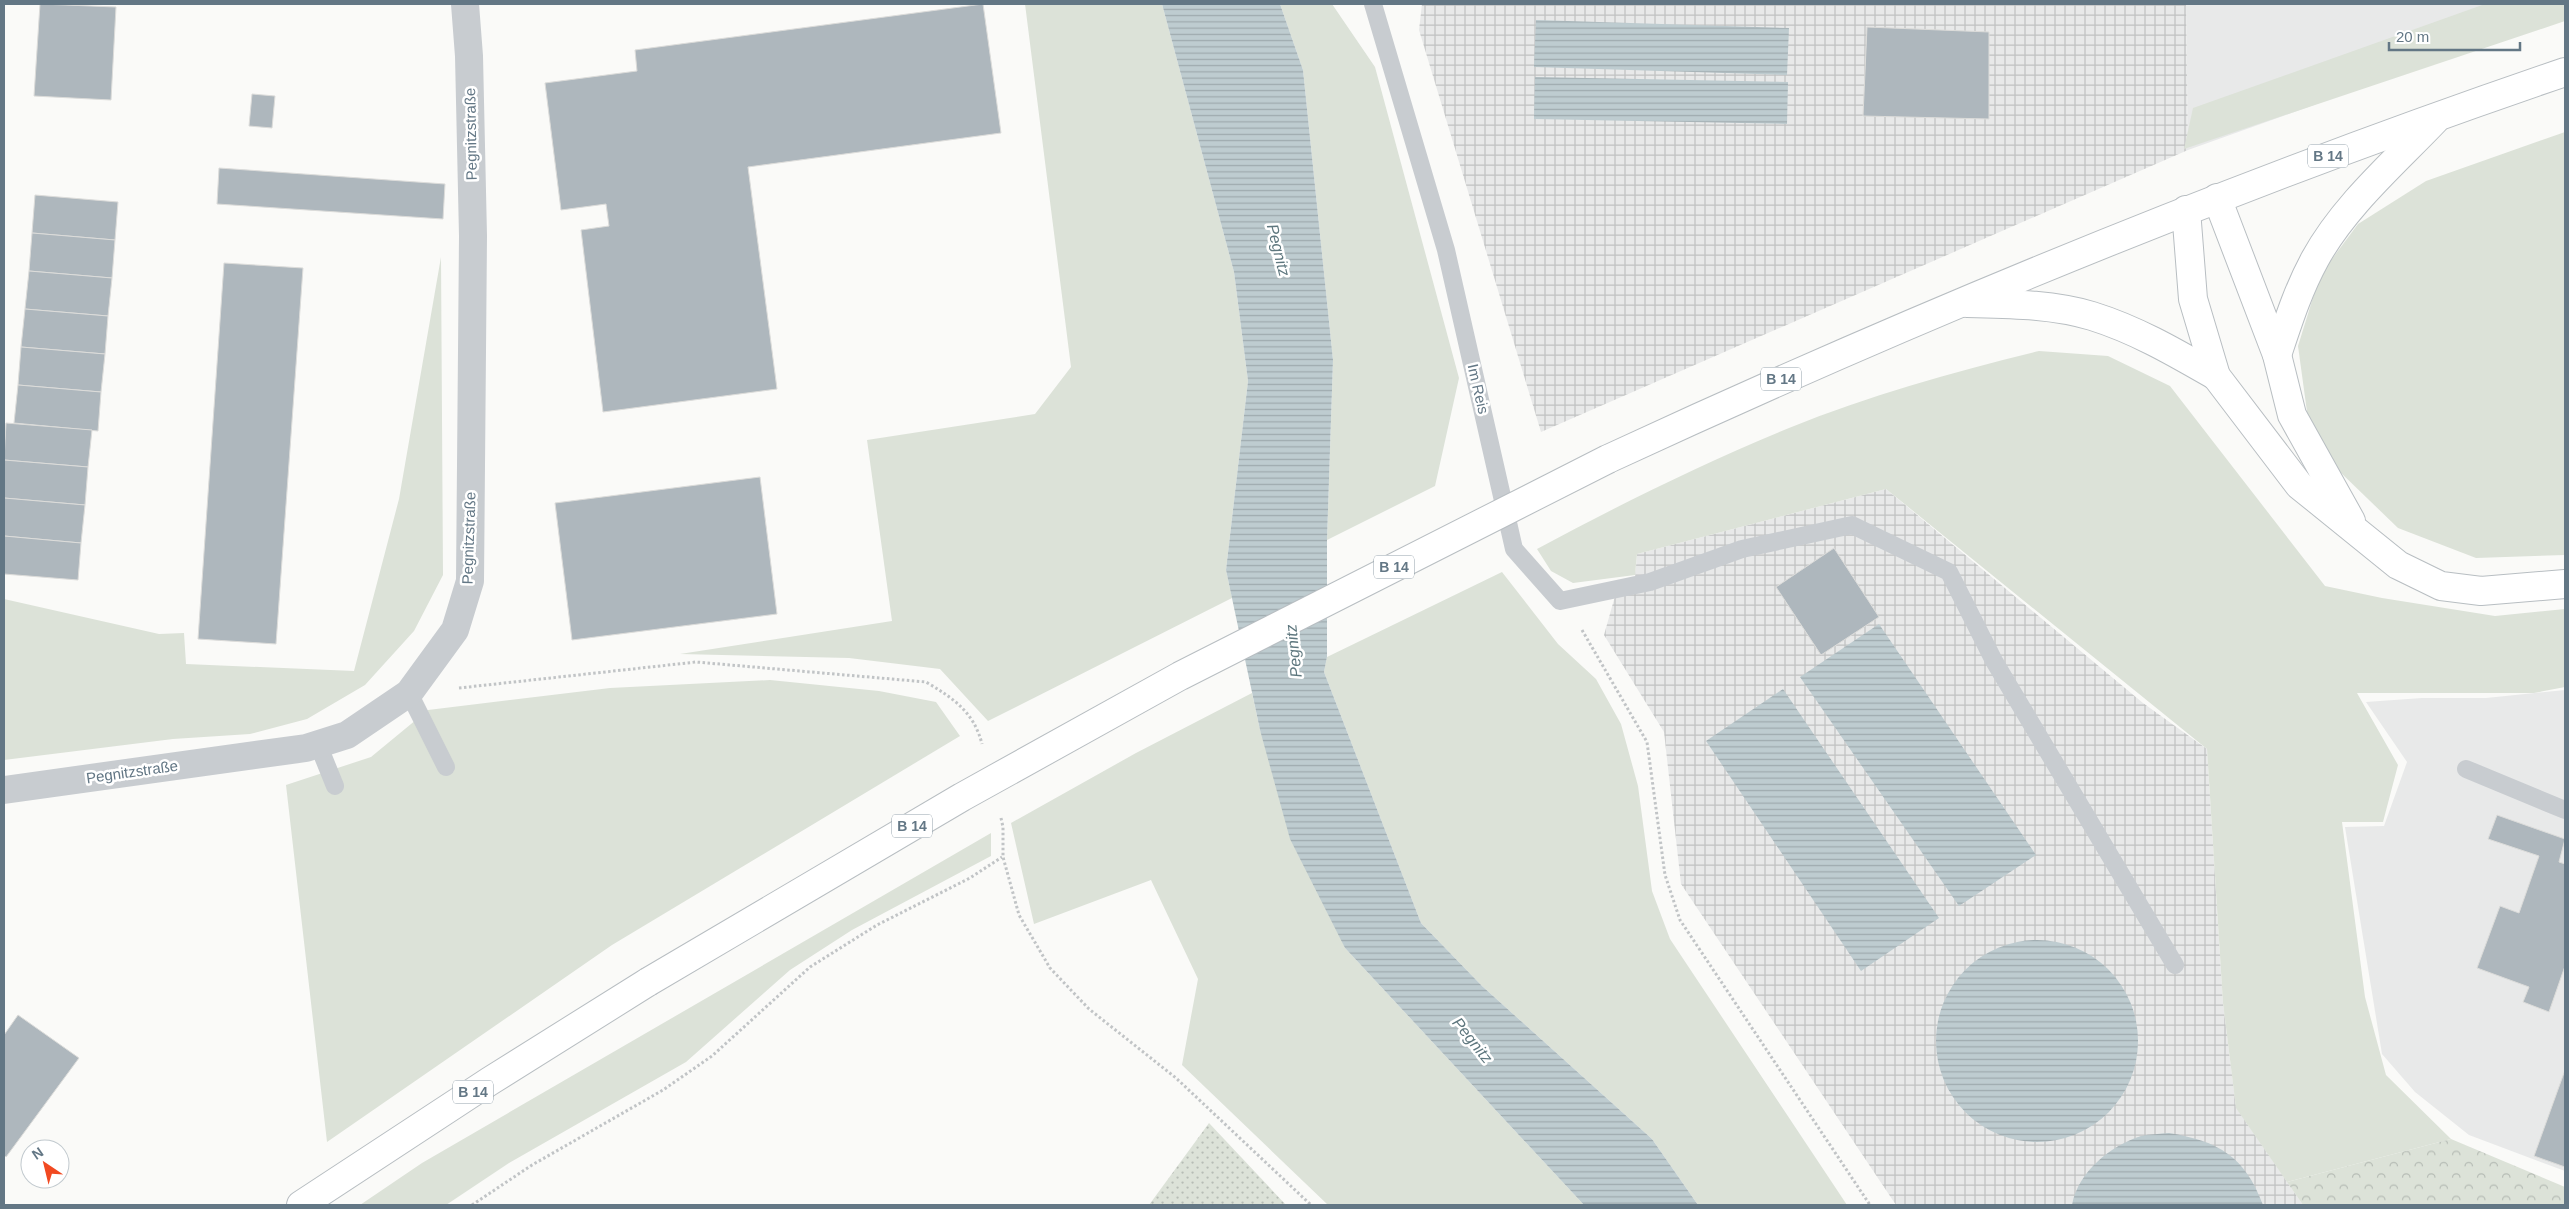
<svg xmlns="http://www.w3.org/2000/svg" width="2569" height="1209" font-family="Helvetica,sans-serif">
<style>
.built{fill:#e8e9e9}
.industrial{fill:url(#industrial-grid)}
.green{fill:#dce2d8}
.forest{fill:url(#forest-crowns)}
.garden{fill:url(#garden-dots)}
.water{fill:url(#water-rules)}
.building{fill:#aeb7bd;stroke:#dcdcda}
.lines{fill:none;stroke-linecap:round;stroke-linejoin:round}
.primary-casing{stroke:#b8bec2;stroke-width:30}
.path{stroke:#c1c4c6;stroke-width:3;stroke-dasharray:2.5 2.5;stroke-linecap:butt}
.lane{stroke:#c8ccd0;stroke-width:18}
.street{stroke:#c8ccd0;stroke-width:28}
.primary{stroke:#fff;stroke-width:28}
.primary-bridge-casing{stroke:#b8bec2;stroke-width:30;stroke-linecap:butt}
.primary-bridge{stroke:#fff;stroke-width:28}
.labels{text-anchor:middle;stroke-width:5;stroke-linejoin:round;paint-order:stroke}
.shield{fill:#fff;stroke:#92a0aa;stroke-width:1}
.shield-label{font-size:14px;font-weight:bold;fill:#637785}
.street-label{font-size:15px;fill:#637785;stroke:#fff}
.water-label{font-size:16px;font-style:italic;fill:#5e777e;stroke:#fff}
</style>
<defs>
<pattern id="industrial-grid" width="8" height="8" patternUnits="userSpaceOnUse" patternTransform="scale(1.25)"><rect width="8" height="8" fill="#e8e9e9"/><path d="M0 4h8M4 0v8" fill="none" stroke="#c0c2c2"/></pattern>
<pattern id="forest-crowns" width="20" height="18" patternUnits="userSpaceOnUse" patternTransform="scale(1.25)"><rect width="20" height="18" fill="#dce2d8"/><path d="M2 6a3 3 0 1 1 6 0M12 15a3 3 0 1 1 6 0" fill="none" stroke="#b6bcb5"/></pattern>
<pattern id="garden-dots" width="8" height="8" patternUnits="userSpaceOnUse" patternTransform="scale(1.25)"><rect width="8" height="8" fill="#dce2d8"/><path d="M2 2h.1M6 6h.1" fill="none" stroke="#b6bcb5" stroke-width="1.8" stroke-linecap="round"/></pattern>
<pattern id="water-rules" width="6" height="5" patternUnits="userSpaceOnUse" patternTransform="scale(1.25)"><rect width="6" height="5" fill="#beccd0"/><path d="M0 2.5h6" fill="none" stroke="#9eaaae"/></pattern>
</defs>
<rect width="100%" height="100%" fill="#fafaf8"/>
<!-- built -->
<g class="built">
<path d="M2186,4H2565V15L2188,150Z"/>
<path d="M2565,690V1171L2469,1135L2415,1092L2382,1054L2345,827L2384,826L2407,762L2366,702L2422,698H2486Z"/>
</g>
<!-- industrial -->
<g class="industrial">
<path d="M1422,4H2186L2188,150L1541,432L1419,30Z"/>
<path d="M1886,489L2143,703L2207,749L2223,1003L2236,1107L2303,1205H1896L1681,884L1664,732L1604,635L1615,596L1634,592L1637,554Z"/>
</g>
<!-- green -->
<g class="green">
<path d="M1025,4H1162L1234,272L1248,381L1226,570L1232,598L988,721L940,669L849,658L680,654L892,621L867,440L1035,414L1071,367Z"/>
<path d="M1280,4H1332L1375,67L1459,378L1435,486L1327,540L1333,360L1303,70Z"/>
<path d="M2485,4H2565V21L2184,149L2193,108Z"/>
<path d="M2565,132V555L2476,558L2398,528L2339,471L2308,419L2298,346L2320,275L2358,224L2426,181Z"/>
<path d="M441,257L443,575L414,631L365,685L307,719L250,734L173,739L4,760V599L159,634L184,633L186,664L354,671L399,499Z"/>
<path d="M2039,351L2108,356L2170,386L2325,586L2382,598L2495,616L2565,609V687L2534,693H2357L2398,765L2383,822H2342L2365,997L2386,1075L2451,1139L2287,1182L2236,1108L2223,1003L2207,749L1886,489L1637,554L1635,575L1573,583L1551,571L1537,549C1619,505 1703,463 1789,428C1870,395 1954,372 2039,351Z"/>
<path d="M1502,572L1558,644L1596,679L1621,724L1638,786L1652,891L1670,939L1847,1205H1698L1652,1139L1482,986L1421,923L1324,672L1327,657Z"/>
<path d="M770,680L879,691L936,702L960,736L612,945L327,1142L286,785L371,757L428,710L610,688Z"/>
<path d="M1252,693L1260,730L1345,948L1584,1205H1328L1182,1065L1198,979L1151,880L1034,924L1011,823L1136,753Z"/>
<path d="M991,833V856L852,930L790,970L686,1062L509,1163L446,1205H360L422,1163Z"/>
</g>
<!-- forest -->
<path class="forest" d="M2451,1139L2565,1187V1205H2303L2287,1182Z"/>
<!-- garden -->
<path class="garden" d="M1209,1123L1286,1205H1149Z"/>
<!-- water -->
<g class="water">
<path d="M1162,4H1280L1303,70L1333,360L1327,540V657L1324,672L1421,923L1482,986L1652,1139L1698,1205H1584L1345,948L1290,839L1260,730L1226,570L1248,381L1234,272Z"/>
<path d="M1536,20L1789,28L1787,75L1534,67Z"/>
<path d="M1535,77L1788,82L1787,124L1534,119Z"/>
<path d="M1879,624L2036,855L1959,906L1800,677Z"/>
<path d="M1783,689L1939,918L1861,971L1706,741Z"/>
<circle cx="2037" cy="1041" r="101"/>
<path d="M2169,1133C2218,1141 2245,1156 2263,1205H2072C2078,1172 2110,1146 2141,1136C2150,1134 2160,1134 2169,1133Z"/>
</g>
<!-- building -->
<g class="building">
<path d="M40,4L116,7L111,100L34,96Z"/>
<path d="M983,4L1001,133L748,167L777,389L603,412L581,230L609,226L606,204L561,210L545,83L637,71L635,50Z"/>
<path d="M1867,27L1989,32V119L1863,116Z"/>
<path d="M252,94L275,96L272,128L249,126Z"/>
<path d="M219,168L445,184L443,219L217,204Z"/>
<path d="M35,195L118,202L115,240L32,233Z"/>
<path d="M32,233L115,240L112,278L29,271Z"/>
<path d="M224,263L303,268L276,644L198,639Z"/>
<path d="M29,271L112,278L108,316L25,309Z"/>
<path d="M25,309L108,316L105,354L21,347Z"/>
<path d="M21,347L105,354L101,392L18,385Z"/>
<path d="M18,385L101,392L98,431L14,423Z"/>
<path d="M6,423L92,430L88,467L4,460Z"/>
<path d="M4,460L88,467L85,505L4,498Z"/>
<path d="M760,477L777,614L572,640L555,503Z"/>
<path d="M4,498L85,505L81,543L4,536Z"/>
<path d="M4,536L81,543L78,580L4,574Z"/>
<path d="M1834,548L1879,617L1821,655L1776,587Z"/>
<path d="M2497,815L2565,839L2559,862L2565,864V966L2549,1012L2523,1002L2529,987L2477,968L2500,906L2519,913L2539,856L2488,839Z"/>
<path d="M18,1015L79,1058L6,1157L4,1155V1035Z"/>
<path d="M2565,1070V1167L2534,1156Z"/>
</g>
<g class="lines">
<!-- primary casing -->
<g class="primary-casing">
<g id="primary">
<path d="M2217,198L2277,355L2292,415L2351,521"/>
<path d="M2186,210L2193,299L2216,376L2299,485L2398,565L2441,586L2481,591L2565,584"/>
<path d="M1967,303C2009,304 2052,304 2092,316C2137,330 2176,353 2216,376"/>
<path d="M2277,355C2288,322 2298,290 2315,259C2344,206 2394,163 2435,120"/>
<path d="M1608,459C1921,314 2239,183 2565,72"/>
<path d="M301,1205L490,1081L648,982"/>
</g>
</g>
<!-- path -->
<g class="path">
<path d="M1582,630L1647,742L1665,875L1680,920L1870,1205"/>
<path d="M459,688L696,662L926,682C953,698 974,712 982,744"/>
<path d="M1001,818L1003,827V857L1019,915L1050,968L1089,1009L1176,1078L1311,1205"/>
<path d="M472,1205L532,1165L663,1090L712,1056L810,967L877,925L970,878L1002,857"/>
</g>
<!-- lane -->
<g class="lane">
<path d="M1373,4L1446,250L1514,549L1560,601L1650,582L1742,549L1852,525L1949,572L1994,661L2175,965"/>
<path d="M409,693L446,767"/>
<path d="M318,744L335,786"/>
<path d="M2466,769L2565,810"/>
</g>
<!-- street -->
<path class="street" d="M4,790L306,748L347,735L409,693L455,630L470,581L473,236L469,56L465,4"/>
<!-- primary -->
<use href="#primary" class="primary"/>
<!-- primary-bridge casing -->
<g class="primary-bridge-casing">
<path id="primary-bridge" d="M648,982L962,797L1180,676L1608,459"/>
</g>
<!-- primary-bridge -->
<use href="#primary-bridge" class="primary-bridge"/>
</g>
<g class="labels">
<!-- shield labels -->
<g class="shield">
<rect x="2308" y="144.5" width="40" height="23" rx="4"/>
<rect x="1761" y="367.5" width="40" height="23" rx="4"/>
<rect x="1374" y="555.5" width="40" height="23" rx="4"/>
<rect x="892" y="814.5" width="40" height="23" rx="4"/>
<rect x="453" y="1080.5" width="40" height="23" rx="4"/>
</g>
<g class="shield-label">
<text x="2328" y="161">B 14</text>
<text x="1781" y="384">B 14</text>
<text x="1394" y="572">B 14</text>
<text x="912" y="831">B 14</text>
<text x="473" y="1097">B 14</text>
</g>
<!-- street labels -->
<g class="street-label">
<text transform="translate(471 134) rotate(-91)" y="5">Pegnitzstraße</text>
<text transform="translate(1478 389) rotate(77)" y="5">Im Reis</text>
<text transform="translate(469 538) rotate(-88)" y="5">Pegnitzstraße</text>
<text transform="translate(132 772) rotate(-8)" y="5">Pegnitzstraße</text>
</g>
<!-- water labels -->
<g class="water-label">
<text transform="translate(1279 250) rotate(76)" y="6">Pegnitz</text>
<text transform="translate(1293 651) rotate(-96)" y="6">Pegnitz</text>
<text transform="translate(1473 1040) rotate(51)" y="6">Pegnitz</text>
</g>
</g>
<!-- border -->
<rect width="2569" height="1209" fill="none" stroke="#637785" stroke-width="10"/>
<!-- north arrow -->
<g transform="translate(45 1164) rotate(325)"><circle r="24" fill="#ffffff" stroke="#c1c9ce"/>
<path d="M0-4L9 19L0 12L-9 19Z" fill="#f14921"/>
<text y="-8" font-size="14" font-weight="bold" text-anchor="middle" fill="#637785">N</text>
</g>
<!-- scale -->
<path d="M2389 42v8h131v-8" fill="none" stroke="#637785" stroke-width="2.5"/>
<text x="2396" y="42" font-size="15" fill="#637785" stroke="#ffffff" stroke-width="4" paint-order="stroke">20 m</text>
</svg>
